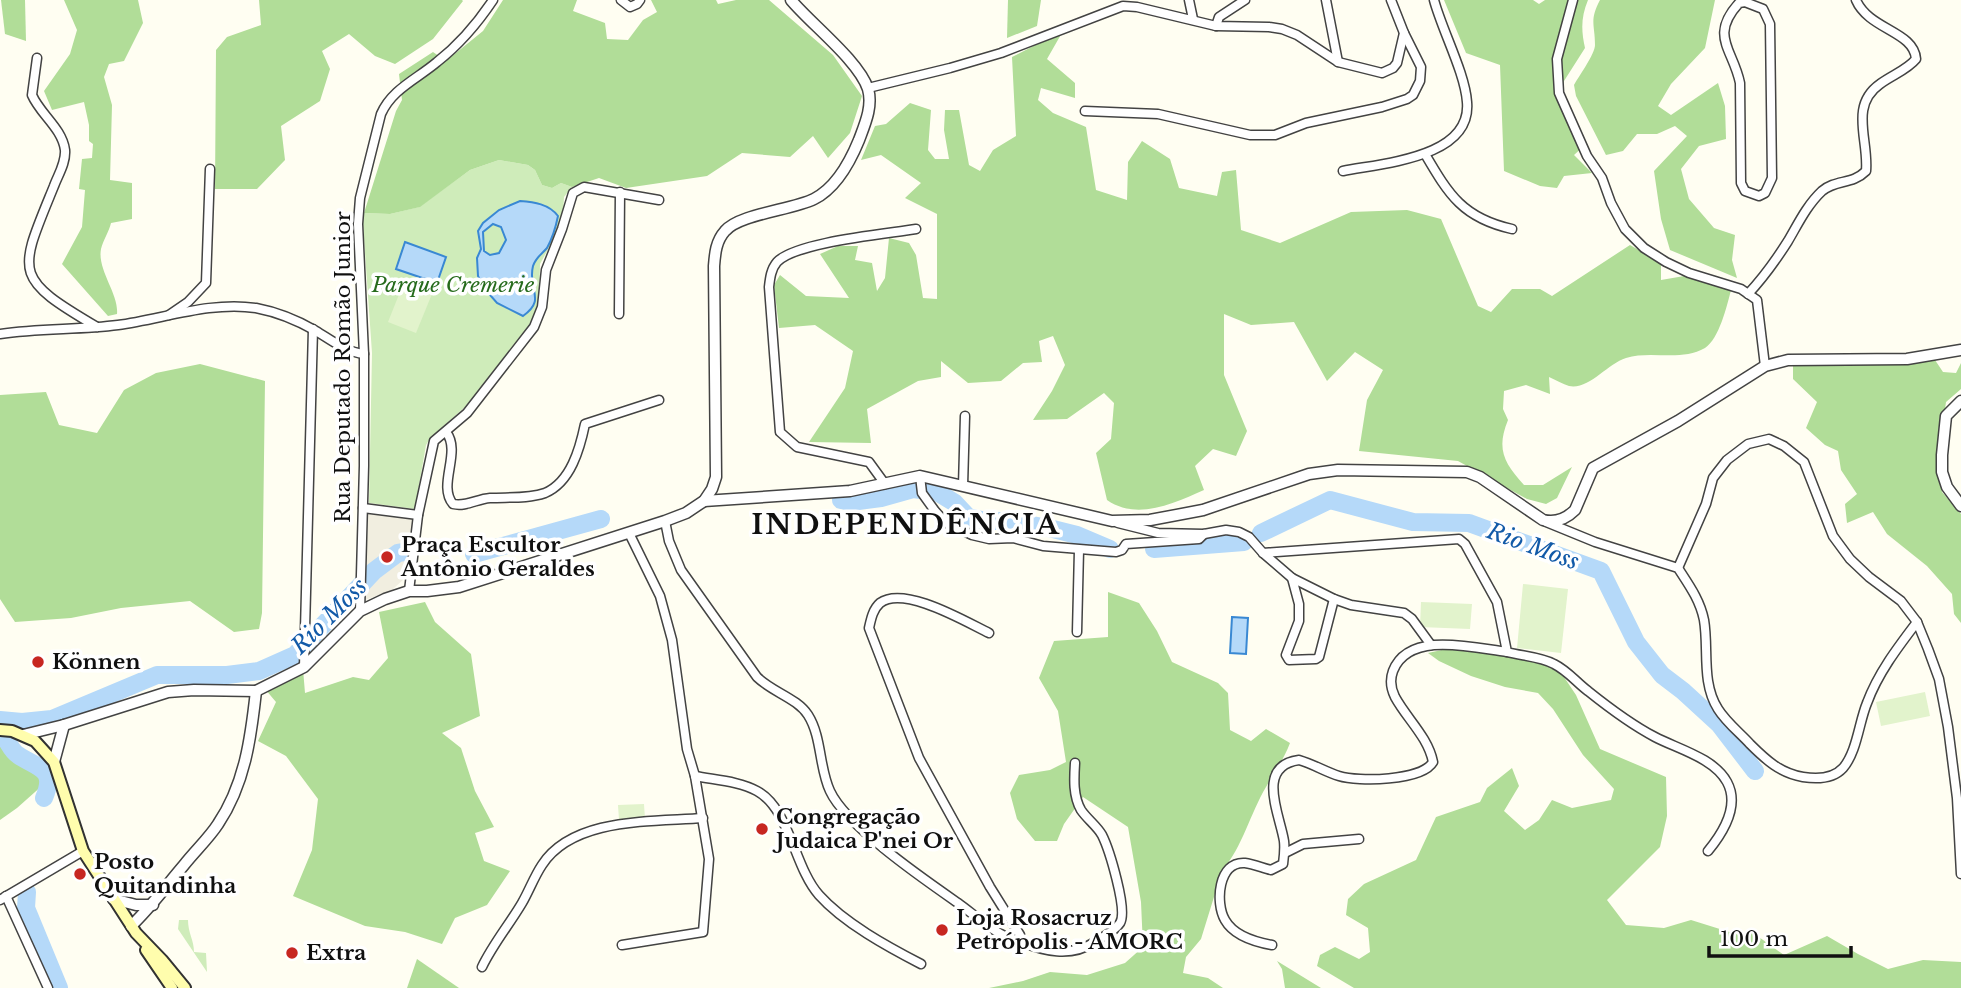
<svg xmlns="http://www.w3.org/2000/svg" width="1961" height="988" font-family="'Libre Baskerville',serif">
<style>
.green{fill:#cfecba}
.forest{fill:#b1dd98}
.pitch{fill:#e2f3cc}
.plaza{fill:#f1eee0}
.water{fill:#b5d9f9;stroke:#3988d3;stroke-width:2;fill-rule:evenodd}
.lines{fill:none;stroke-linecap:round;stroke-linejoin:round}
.river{stroke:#b5d9f9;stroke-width:18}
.minor-casing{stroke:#434343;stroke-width:11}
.tertiary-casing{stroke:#434343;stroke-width:13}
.secondary-casing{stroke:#323232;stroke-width:14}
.minor{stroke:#fff;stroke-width:8}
.tertiary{stroke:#fff;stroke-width:10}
.secondary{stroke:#fffdad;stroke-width:10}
.poi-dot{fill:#c72721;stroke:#fff;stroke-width:2.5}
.labels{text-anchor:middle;stroke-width:7;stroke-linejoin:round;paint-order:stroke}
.park-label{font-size:21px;font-style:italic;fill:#266b1c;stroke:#fff}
.street-label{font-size:21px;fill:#101010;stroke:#fff}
.poi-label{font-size:21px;font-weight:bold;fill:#101010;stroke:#fff;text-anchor:start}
.water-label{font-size:23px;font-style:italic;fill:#125aa8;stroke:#fff}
.district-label{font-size:28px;font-weight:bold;letter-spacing:2px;fill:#101010;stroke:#fff}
</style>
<rect width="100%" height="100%" fill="#fffef2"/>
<!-- green -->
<g class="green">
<path d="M499,160L528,165L535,170L542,185L552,188L561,183L572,187L564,197L563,215L556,235L540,264L539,301L533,320L465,407L431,437L426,445L415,509L369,503L372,353L363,224L364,213L390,214L419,207L470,170Z"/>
<path d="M179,920H188C188,933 194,940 194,952L206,953L207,972L178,929Z"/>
</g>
<!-- forest -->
<g class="forest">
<path d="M1,0H25L26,41L5,34Z"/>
<path d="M64,0H138L143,23L124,61L109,64L104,77L112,105L110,180L132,183V219L111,223C109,232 103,240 101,249C97,270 119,294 117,314L108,316L62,264L82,227L85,190L79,189L82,159L92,158L93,144L89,141V125L84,102L52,110L44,91L70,54L77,30Z"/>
<path d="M259,0H462L463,1L433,39L395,64L375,56L349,34L322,51L330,69L320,101L281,126L285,160L257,189H215L216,50L227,37L261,25Z"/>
<path d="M503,0H577L573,11L605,23L607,39L628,40L643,20L657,12L651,0H716L718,4L736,0H769L833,55L862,96L850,133L828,158L813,136L790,157L742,153L707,176L626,188L599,178L572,187L561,183L552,188L542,185L535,170L528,165L499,160L470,170L420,207L390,214L364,213L396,111L402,100L399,74L433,52L446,61L483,31Z"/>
<path d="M1008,0H1041L1037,26L1007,38Z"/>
<path d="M1444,0H1533L1539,4L1545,0H1588C1581,17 1581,30 1585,48L1564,81L1563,96L1585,145L1574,155L1592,173L1564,176L1557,188L1540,186L1504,171L1500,65L1466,53Z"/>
<path d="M1600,0H1715L1705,48L1671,84L1658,106L1671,115L1718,83L1725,106L1726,139L1699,146L1681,169L1689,199L1714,228L1735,235L1732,260L1737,278L1670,250L1661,219L1654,171L1687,136L1675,126L1657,134H1637L1623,151L1606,155L1576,96L1574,85C1579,76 1595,54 1595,45C1595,24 1589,21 1600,0Z"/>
<path d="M1063,31L1047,59L1075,83V98L1041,88L1038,100L1053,113L1086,127L1096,190L1127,200L1128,162L1142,141L1170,159L1179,188L1217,196L1222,172L1236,170L1241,230L1280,243L1351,212L1407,210L1441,219L1478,306L1491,312L1512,289H1540L1552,296L1630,245L1661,263V280L1690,275L1731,290C1727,306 1719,339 1705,348C1681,362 1651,350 1626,358C1607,364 1589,390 1569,386C1563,384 1556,380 1549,377L1550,394L1526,385L1504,391L1503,409L1508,420C1496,449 1504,463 1524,485H1543L1572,467L1557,498L1546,504L1527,499L1458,461L1359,451L1367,400L1383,370L1355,352L1327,381L1294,322L1251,325L1224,314V375L1247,431L1236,456L1213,449L1195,466L1204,490C1175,503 1137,521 1107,500L1096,453L1111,439L1114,403L1104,393L1067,419L1033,420L1052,391L1065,365L1053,336L1039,341L1042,362L1023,363L1001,381L968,383L941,361V377L918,381L867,409L871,443L809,442L845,388L853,351L815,325L779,328L774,285L780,275L806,296L849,298L820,254L838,246H858L855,260L872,263L877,291L885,278L889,238L909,243L916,255L923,298L937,299V214L905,198L921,183L881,155L861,160L875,126L886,124L910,103L931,110L928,150L935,159H949L944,130L945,110H959L969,165L980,171L993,150L1016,136L1012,57Z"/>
<path d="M1804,354L1881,362L1935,360L1943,372L1956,373L1961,363V389L1946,402L1938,457L1942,492L1961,514V623L1954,614L1952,594L1927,566L1887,534L1873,512L1847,523L1845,504L1857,494L1841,470L1838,451L1825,445L1806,428L1817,402L1793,379V359Z"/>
<path d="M200,364L265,381L262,613L259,629L234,632L190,601L121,608L71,618L15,622L0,599V395L46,392L59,425L97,433L124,390L156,373Z"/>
<path d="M1108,592L1139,603L1157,631L1172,662L1218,683L1228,693L1230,730L1251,741L1266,729L1290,743C1283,761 1275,771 1266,787C1250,814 1243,846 1222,871L1201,939L1186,957L1183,973L1208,978L1223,988H989L1023,981L1050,972L1087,975L1125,963L1143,947L1141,902L1128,827L1083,797L1064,824L1057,841H1035L1017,819L1010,793L1019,775L1050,770L1066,762L1058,711L1039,678L1054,641L1108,637Z"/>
<path d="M425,602L435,622L471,654L480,716L442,733L461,748L475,791L494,827L475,833L484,861L510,871L487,905L455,918L442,944L405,932L365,926L293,896L312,850L318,799L286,756L258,741L276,702L265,689L303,669L305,693L353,677L369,680L388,658L379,612Z"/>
<path d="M1469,644L1522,653L1562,674L1576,695L1600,749L1666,777L1667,816L1660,847L1607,900L1626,925L1664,928L1691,920L1739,935L1752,932L1784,955L1827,936L1858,954L1888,969L1923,960L1961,962V988H1354L1317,966L1320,955L1335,947L1359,959L1370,952L1368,928L1346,915L1348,899L1364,884L1416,860L1436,817L1480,802L1487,788L1512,768L1519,786L1504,811L1525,830L1539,820L1552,800L1572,808L1611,800L1614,789L1583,755L1553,709L1538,693L1505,687L1471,676L1439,661L1428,653Z"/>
<path d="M0,744L20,752L44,784L17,808L0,820Z"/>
<path d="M417,959L459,988H407Z"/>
<path d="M1277,961L1321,988H1285L1282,969Z"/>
</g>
<!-- pitch -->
<g class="pitch">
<path d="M406,277L434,289L416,333L388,322Z"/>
<path d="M1523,584L1568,589L1561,653L1517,648Z"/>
<path d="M1421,602L1472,604L1470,629L1420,627Z"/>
<path d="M1925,692L1930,716L1881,726L1876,702Z"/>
<path d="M644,804L645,819L619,820L618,805Z"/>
</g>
<!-- plaza -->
<path class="plaza" d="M368,514L412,519L405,578L392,590L365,600Z"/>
<!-- water -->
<g class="water">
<path d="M520,201C534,202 549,204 558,216C556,226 552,239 547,248C542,254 536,257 533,266C527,290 547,299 523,316L497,303L483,287L478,276L477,258L481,249L478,231L483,223L499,210ZM493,224L501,227L506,240L499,253L490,255L484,251L483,232Z"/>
<path d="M405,242L446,257L437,283L396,269Z"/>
<path d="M1232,617L1248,618L1246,654L1230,653Z"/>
</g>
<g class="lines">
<!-- river -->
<g class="river">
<path d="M841,500L851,502L881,498L913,489L937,492L955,503L968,517L986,521H1011L1053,529L1077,535L1110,549"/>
<path d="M1261,533L1330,500L1413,522L1469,523L1601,571L1636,642L1662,675L1683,691L1719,724L1755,771"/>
<path d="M1154,549L1244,542"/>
<path d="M474,554L601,519"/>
<path d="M0,720L22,722L52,719L157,675H227L259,671L295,655L374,571L398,553L410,551"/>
<path d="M7,741C10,746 13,752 18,755C37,768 57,768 44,798"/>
<path d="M27,892L26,908L59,988"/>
</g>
<!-- minor casing -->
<g class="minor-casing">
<g id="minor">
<path d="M621,0L630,7L637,4L640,0"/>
<path d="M1189,0L1193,19"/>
<path d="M1326,0L1338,62"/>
<path d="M1573,0L1557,59L1559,93L1587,156L1602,178L1611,203L1625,229L1644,248L1666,262L1689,273L1741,289L1757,300L1765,366"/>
<path d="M1745,2L1763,9L1770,24L1772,178L1765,193L1759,196L1745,191L1741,183L1740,83C1733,49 1709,36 1739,3Z"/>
<path d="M1216,26L1219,17L1245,0"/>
<path d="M37,58L32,95C40,114 62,128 65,150C66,163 58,175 54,186C18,274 12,277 97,327"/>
<path d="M868,88L950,68L1001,53L1123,6L1137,7L1216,26L1269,27L1282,29L1297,35L1338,62L1382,73L1393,68L1397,63L1404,33L1391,0"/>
<path d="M1085,111L1158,114L1250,135H1275L1306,123L1382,107L1407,99L1413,95L1420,81L1421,67L1404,33"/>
<path d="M1425,154C1449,195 1463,218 1512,229"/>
<path d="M1343,171C1382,163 1472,158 1467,102C1465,73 1442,30 1434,0"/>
<path d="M1748,294C1763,278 1776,260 1788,241C1798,224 1807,205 1822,191C1836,179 1852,185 1866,171C1869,140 1849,106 1880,84C1892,75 1907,70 1916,59C1914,31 1869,30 1856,0"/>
<path d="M619,314L620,192"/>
<path d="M169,315L188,302L206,283L210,169"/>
<path d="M0,334C39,328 79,330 118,325C163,319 210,301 256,308C277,312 297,320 316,331C331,340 346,352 364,354"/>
<path d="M446,432C462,452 437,485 453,504C466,507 477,499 490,498C508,497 528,499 545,493C571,482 580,448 585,424L659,400"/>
<path d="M920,476L922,493L935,511L945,522L972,535L989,539L1013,538L1043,546L1116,552L1122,550L1126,544L1199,539L1204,534"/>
<path d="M885,484L869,462L797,447L780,432L769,287C770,278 771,269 777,262C796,242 886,234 916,229"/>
<path d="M963,486L965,416"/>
<path d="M363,508L418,515"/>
<path d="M665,521L669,541L681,570L757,677C772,692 797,698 808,715C822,737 819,768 830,791C846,826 925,880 958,903C976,916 995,934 1016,941H1018L1020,935L990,887L919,758L869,628C871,619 873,609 880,603C904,585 966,622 989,633"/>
<path d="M1546,522L1595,542L1678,568C1689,585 1700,600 1704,620C1709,649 1701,682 1718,709C1726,722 1740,733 1750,744C1766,760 1780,773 1803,777C1816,779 1833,779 1843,768C1857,752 1859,722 1867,703C1878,673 1898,647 1917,622"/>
<path d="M1118,523L1158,533L1204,534L1226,530L1239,532L1249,537L1263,553L1292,578L1299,604V621L1286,655L1289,660L1316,659L1319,657L1334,599"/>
<path d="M1263,553L1459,539L1465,544L1497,602L1507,652C1522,656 1541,657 1554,664C1568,671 1576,682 1588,691C1608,707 1632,725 1655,737C1678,749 1714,758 1727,782C1740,806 1722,834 1708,851"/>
<path d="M1678,568L1706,504L1713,478L1727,460L1748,444L1769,439L1784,446L1804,462L1833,536L1850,559L1869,577L1901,601L1917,622L1928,649L1939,679L1948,727L1957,798L1961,874"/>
<path d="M1292,578L1334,599L1351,605L1404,613L1412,619L1431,645"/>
<path d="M409,591L418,515L434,441L467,413L534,327L542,307L546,270L562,229L573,193L584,187L659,200"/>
<path d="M360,611L364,466V354L358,224L360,198L381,114C392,89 417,79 437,62C460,44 477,24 493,0"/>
<path d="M1077,632L1079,550"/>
<path d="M304,667L313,329"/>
<path d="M695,776C715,780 739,781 757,791C790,809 794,867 819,895C844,923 888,947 921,964"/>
<path d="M1285,853L1303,844L1359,839"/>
<path d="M6,896L48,988"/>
<path d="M0,900L83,851"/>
<path d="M1018,941C1044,951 1070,958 1095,942C1103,937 1115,931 1120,923C1128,910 1109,849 1102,835C1097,826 1087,819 1081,810C1073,796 1074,779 1075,763"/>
<path d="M622,945L703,932L709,859L695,776L687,749L672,640L660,596L629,533"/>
<path d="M1272,945C1255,942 1234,936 1225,920C1215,903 1218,861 1245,863C1253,864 1263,868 1271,870L1283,864C1284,856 1285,849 1284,841C1280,815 1255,766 1299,760C1313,764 1326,772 1339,776C1358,782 1422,781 1433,762C1428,737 1407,719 1395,697C1391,689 1390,679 1393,671C1409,630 1474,648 1507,652"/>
<path d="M482,967C493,944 509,925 522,903C529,891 534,877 542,865C573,817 653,822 703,818"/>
</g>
</g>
<!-- tertiary casing -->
<g class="tertiary-casing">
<g id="tertiary">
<path d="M1961,401L1946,416L1942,455V472L1947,487L1961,506"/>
<path d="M704,501L850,491L920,476L1112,521L1150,520L1203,510L1309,474L1338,470L1467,472L1480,477L1543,520C1555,523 1566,519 1575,510L1593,468L1678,421L1765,366L1788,360L1907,359L1961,350"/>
<path d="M23,735L64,725L168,692L194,690L256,691L304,667L360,611L385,599L409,591H427L459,587L665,521L686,513L704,501L712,489L716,477L714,266C715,253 716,241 725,231C739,214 792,210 814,199C836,188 850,162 859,140C865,124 873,106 868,89C859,61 811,24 791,0"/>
<path d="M54,762L64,725"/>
<path d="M113,899L136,905H153"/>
<path d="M131,926C151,907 166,886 184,865C195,851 209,838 218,824C245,784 251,737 256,691"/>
</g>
</g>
<!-- secondary casing -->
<g class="secondary-casing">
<g id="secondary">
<path d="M0,730L12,731L35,741L54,762L83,851L136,933L162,960L185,988"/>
<path d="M146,950L172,988"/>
</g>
</g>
<!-- minor -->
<use href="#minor" class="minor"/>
<!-- tertiary -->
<use href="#tertiary" class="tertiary"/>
<!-- secondary -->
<use href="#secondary" class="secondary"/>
</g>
<!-- markers -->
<g class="poi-dot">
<circle cx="387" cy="557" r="7"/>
<circle cx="38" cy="662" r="7"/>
<circle cx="762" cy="829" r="7"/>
<circle cx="80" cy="874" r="7"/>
<circle cx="942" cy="930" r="7"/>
<circle cx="292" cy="953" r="7"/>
</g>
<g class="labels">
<!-- park labels -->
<g class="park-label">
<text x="453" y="292">Parque Cremerie</text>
</g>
<!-- street labels -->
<g class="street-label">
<text transform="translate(343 367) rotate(-90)" y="7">Rua Deputado Romão Junior</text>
</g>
<!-- poi labels -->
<g class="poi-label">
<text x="401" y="552">Praça Escultor<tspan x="401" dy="24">Antônio Geraldes</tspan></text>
<text x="52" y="669">Können</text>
<text x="776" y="824">Congregação<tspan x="776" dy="24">Judaica P'nei Or</tspan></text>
<text x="94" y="869">Posto<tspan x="94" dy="24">Quitandinha</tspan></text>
<text x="956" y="925">Loja Rosacruz<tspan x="956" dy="24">Petrópolis - AMORC</tspan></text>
<text x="306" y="960">Extra</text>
</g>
<!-- water labels -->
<g class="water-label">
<text transform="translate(1533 546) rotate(20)" y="8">Rio Moss</text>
<text transform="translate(329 616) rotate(-45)" y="8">Rio Moss</text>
</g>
<!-- district labels -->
<g class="district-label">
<text x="906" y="534">INDEPENDÊNCIA</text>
</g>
</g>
<!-- scale -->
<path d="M1709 946v10h142v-10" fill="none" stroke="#101010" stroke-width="3.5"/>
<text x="1720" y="946" font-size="21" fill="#101010" stroke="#ffffff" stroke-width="5" paint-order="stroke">100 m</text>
</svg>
